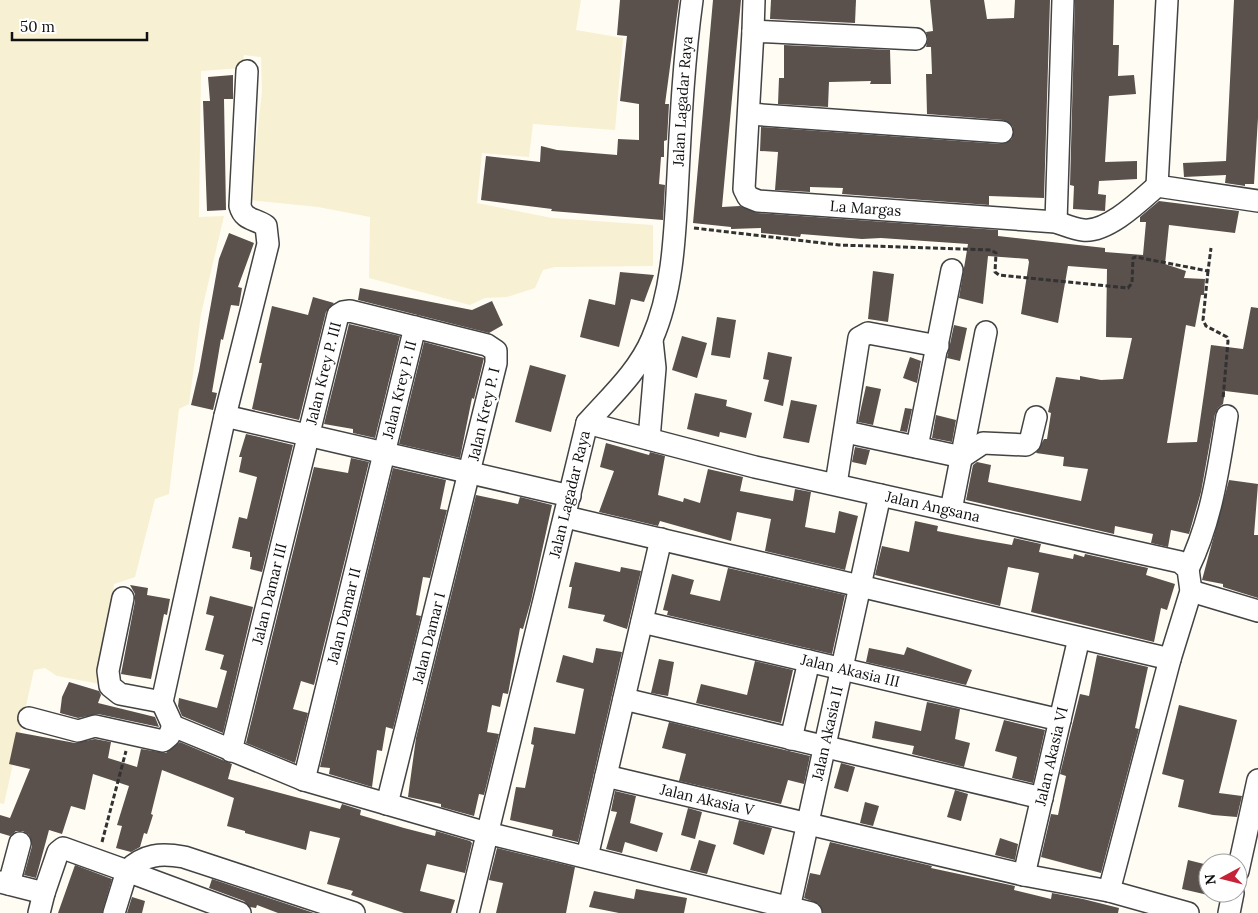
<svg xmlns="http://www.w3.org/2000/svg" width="1258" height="913" font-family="Lora,serif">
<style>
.farmland{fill:#f7f0d2}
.building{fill:#5a504c}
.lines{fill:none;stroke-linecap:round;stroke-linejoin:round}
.minor-casing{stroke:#434343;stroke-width:24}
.path{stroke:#323232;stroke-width:3;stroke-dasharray:5 2.5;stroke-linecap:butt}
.minor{stroke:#fff;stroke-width:21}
.labels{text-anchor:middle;stroke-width:5;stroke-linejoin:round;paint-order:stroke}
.street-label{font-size:15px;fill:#101010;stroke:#fff}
</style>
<rect width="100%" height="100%" fill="#fffcf4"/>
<!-- farmland -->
<path class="farmland" d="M0,0H581L576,30L623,38L615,130L533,124L529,157L482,153L477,203L552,218L653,225V266L555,267L543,270L535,288L507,297L485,298L470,305L369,278L370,217L318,207L250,200L262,91L261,57L244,55L241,68L201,71L199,217L224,216L201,314L189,404L179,409L169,494L155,499L135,577L114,584L100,684L57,676L45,668L34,670L4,804L0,803Z"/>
<!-- building -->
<g class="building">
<path d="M620,0H679L665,104H669L667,140L664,141V157H661L659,184L665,185L663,220L551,211L552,209L481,200L486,156L540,162L541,146L557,150L617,155L618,139L639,140V104L620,101L627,36L617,35Z"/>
<path d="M713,0H741L722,207L740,206L757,213L998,230V236L1105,248V252L1143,255L1146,222H1140V217L1159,201L1239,211L1235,233L1169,225L1165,264L1186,271L1184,278L1205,279L1204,295H1201L1195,327L1186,325L1167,443L1197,442L1211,345L1243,349L1251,307L1258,308V395L1225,391L1223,404L1218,408L1215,414L1201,492L1189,534L1171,530L1168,547L1151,543L1153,534L1115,526L1114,534L966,500L973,465L977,462L991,465L988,482L1081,501L1088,469L1063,466L1064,457L1036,453L1044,439H1047L1051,413L1048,412L1056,377L1080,380V376L1101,380L1123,379L1132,338L1106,337L1107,269L1068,266L1058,323L1021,314L1029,262L1028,259L988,256L983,304L959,298L968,244L881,238L862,239L801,234L800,237L761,233V228L731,229V227L693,223Z"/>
<path d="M771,0H856L855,23L770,19Z"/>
<path d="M930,0H984L987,19L1014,18L1015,0H1050L1044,198L989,196V205L842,194L843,188L810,187V192L775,190L778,152L760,151L761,127L1001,144L1012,139L1013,127L1003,120L927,114L926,74H932L931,47H926L928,39L926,32L933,31Z"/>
<path d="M1075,0H1114L1113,45H1119L1118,76L1134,75L1136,94L1109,96L1105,162L1137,161V179L1099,181L1098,194L1106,195L1105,211L1073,209L1074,186L1070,185Z"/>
<path d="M1234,0H1258V118L1254,184H1245V186L1225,183L1226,175L1184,177L1183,163L1226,161Z"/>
<path d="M784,45L890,50L891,84H870L871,81L829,82L828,107L778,104L779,78H784Z"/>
<path d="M233,75V99H224L226,210L207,211L203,101H210L208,77Z"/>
<path d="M229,233L254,243L238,287L242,288L239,306L231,305L223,340L221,339L212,392L217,393L213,410L191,405L199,371L219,259Z"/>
<path d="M873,271L894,274L888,322L868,319Z"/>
<path d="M620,272L654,275L644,302L631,299L619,347L580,337L589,299L615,305Z"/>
<path d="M360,288L472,310L492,301L503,325L489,333L358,300Z"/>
<path d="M313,297L334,303L326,312L299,420L252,409L262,363H259L272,306L308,315Z"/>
<path d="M717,317L736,320L730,358L711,355Z"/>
<path d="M349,324L400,336L375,438L353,433V429L324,424Z"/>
<path d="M954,325L967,328L960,361L947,358Z"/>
<path d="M682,336L707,343L697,378L672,370Z"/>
<path d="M424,342L484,358L474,399L472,398L460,458L399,444Z"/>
<path d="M768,352L792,357L783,406L764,401L769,380L763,379Z"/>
<path d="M910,357L921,361L917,383L903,378Z"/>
<path d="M530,365L566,375L551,432L515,422Z"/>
<path d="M866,386L881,389L873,425L858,422Z"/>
<path d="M695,393L727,400L726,406L752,413L746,438L720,432L719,437L687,429Z"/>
<path d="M791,400L817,405L809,443L783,438Z"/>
<path d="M905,408L912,409L907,432L900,431Z"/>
<path d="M936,415L956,420L952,442L932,438Z"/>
<path d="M246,434L293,445L262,572L250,569L252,557H250V552L232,548L239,517L247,519L257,477L239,472L242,457H239Z"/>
<path d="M606,443L649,455L650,452L665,456L658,495L683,502L684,498L700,503L708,469L743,477L740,491L793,501L795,489L811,492L805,527L835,533L839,511L858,516L845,570L765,551L771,519L737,512L731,541L660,521L658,526L599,512L614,471L600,467Z"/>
<path d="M855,447L870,450L866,465L852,462Z"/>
<path d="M351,458L369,462L314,685L301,681L293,709L308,713L295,763L246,743L314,467L348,473Z"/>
<path d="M393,468L446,480L440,509L447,510L430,578L423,577L416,615L421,616L393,729L386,727L382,751L377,750L372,787L329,774L330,768L320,767Z"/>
<path d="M1229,480L1258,484L1254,535H1258V598L1223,587V584L1202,580Z"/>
<path d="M476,495L518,504L520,497L552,505L531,601L523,629L520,628L508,694L503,693L500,707L492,705L487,732L499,734L484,795L479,794L474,816L441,807V804L408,797L416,738Z"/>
<path d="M915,521L938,526L937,531L977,539L1012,545L1014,538L1041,544L1039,552L1073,559L1074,554L1084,557L1085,554L1148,568L1146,575L1175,584L1167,610L1161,608L1154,642L1031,612L1039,573L1008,567L1000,606L875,575L882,546L909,552Z"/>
<path d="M575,562L620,572L621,567L641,571L627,629L603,621L605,615L568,608L572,587H569Z"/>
<path d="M728,568L845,595L832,654L667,615L668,611L663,610L672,574L694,580L690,594L720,601Z"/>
<path d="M130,585L148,588L147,595L170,599L167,615L164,614L151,679L121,674L135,601V594Z"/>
<path d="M210,596L253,607L223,733L182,716L178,706L179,698L217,708L227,671L220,669L224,655L205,650L214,616L206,614Z"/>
<path d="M907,647L972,670L966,685L866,662L869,648L904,655Z"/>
<path d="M596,648L622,652L578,842L552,836L553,830L510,820L516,787L525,788L534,745L531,744L534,727L575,734L584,689L556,682L563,655L593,663Z"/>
<path d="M1097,655L1148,667L1135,728L1139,729L1101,873L1041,857L1051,814L1058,815L1066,776L1060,774L1080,694L1089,696Z"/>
<path d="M659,659L674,662L668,696L651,693Z"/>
<path d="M755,661L793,670L781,723L696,703L701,684L747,695Z"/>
<path d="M69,682L99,691L101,695L98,703L155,717L159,727L98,714L78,718L60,713L62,697Z"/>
<path d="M927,702L960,709L955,739L970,743L964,767L912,754L914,746L872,738L875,721L921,731Z"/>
<path d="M1179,705L1237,720L1219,793L1242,796L1237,817L1213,815L1178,807L1184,780L1162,774Z"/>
<path d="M1004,720L1045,730L1033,783L1012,778L1017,757L995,751Z"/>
<path d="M669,722L810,756L804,784L788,780L781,804L679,781L686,754L662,748Z"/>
<path d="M16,732L75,743L95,739L111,742L108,758L137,767L141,749L166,753L180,742L232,764L228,779L340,809L342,804L361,810L360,815L404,828L435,836L436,831L470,841L472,843L465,873L427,864L420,891L455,900L451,913H404L351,895L353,891L327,884L340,838L310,831L306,850L245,833V831L227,826L234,798L162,770L151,814L153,815L147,834L144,833L140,847L131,852L116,848L122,826L117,825L129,786L93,774L85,810L71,806L62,834L49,830L36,878L24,875L32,846L29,835L23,831H16L10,836L0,833V815L10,818L30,769L9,764Z"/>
<path d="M841,763L855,767L848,792L834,788Z"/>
<path d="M955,790L968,794L961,821L947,817Z"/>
<path d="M615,791L636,796L630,823L663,833L657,852L625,842L622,853L606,849L617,812L611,811Z"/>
<path d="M865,802L879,806L873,826L860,823Z"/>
<path d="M688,808L702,812L695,839L681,835Z"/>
<path d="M739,820L772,828L764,855L733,844Z"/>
<path d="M1000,838L1018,844L1015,860L995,855Z"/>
<path d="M699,840L716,845L707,874L690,870Z"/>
<path d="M830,842L932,866L931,868L1015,886L1014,890L1051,899L1052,893L1083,899L1119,908L1118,913H823L819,904L804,898L810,873L820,875Z"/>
<path d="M497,848L575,867L566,913H496L503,883L489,880Z"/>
<path d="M1188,860L1208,865V895L1182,889Z"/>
<path d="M75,865L112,879L102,913H58Z"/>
<path d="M212,879L314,913H278L257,905L256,908L250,907L244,901L209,888Z"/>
<path d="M636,889L687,898L684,913H619L589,907L594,891L634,899Z"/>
<path d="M132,897L145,901L142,913H127Z"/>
</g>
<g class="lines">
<!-- minor casing -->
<g class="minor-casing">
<g id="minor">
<path d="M753,31L754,0"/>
<path id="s1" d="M916,39L753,31L744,189L748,197L758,201L1056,222C1065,225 1074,229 1083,230C1107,233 1140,201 1157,186L1258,201"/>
<path d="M247,71L240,206C244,221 255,218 266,226L268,244L225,416L162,702L173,726L304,780L387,804L487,833L811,913"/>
<path d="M749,114L1002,132"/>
<path d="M1157,186L1167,0"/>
<path d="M1056,222L1063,0"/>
<path d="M225,416L570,496"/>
<path id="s2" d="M587,423L755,467L1180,562L1188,569L1191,591L1170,659L1109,891L1024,875L606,776"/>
<path d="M846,432L962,457L983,443L1026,445L1030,442L1036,417"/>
<path d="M649,439L655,368L652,340"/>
<path d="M917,447L952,270"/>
<path d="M836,484L859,338L868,333L938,346"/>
<path d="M951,510L986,332"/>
<path d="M566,517L1170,659"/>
<path d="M1188,569C1212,519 1218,471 1227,416"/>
<path d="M1191,591L1258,611"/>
<path d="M123,598L108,671L110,686L120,694L162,702"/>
<path id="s3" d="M642,622L1060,720"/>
<path d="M624,699L1042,798"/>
<path d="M29,718L78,731L95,726L163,741L169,736L173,726"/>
<path d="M791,739L809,661"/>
<path id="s4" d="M231,751L338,315L343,312L350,311L487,345L496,351V363L387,804"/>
<path id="s5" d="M304,780L415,327"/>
<path d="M587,857L661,539"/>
<path d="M1238,871L1258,780"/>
<path id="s6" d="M1024,875L1079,638"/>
<path d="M0,882L44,893L58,852L63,848L127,871C144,854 161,853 184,857L354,913"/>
<path d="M9,884L20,843"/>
<path d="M1109,891L1188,913"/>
<path d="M39,913L44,893"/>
<path d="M114,913L127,871L240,913"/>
<path id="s7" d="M468,913L587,423C610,397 638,372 652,339C674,289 675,229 678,175C681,116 684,58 692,0"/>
<path id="s8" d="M788,913L880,495"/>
<path d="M1229,913L1233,893"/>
</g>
</g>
<!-- path -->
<g class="path">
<path d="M694,228L839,245L991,250L996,253L995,272L999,275L1128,288L1132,283L1133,258L1136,257L1208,271L1211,248"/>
<path d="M1208,271L1203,320L1206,326L1227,337L1228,341L1223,399"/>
<path d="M102,842L126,751"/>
</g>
<!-- minor -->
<use href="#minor" class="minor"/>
</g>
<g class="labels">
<!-- street labels -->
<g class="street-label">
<text dy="5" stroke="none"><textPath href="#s7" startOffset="852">Jalan Lagadar Raya</textPath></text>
<text dy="5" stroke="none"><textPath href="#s1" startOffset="449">La Margas</textPath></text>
<text dy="5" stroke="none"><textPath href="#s4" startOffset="389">Jalan Krey P. III</textPath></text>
<text dy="5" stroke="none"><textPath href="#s5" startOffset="402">Jalan Krey P. II</textPath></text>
<text transform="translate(484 414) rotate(-77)" y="5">Jalan Krey P. I</text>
<text dy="5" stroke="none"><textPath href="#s7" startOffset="431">Jalan Lagadar Raya</textPath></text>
<text dy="5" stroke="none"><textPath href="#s2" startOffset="356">Jalan Angsana</textPath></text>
<text dy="5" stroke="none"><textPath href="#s4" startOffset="162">Jalan Damar III</textPath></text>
<text dy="5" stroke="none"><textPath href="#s5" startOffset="169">Jalan Damar II</textPath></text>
<text transform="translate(429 638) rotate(-76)" y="5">Jalan Damar I</text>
<text dy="5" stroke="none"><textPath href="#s3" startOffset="214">Jalan Akasia III</textPath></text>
<text dy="5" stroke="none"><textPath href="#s8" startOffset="184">Jalan Akasia II</textPath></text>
<text dy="5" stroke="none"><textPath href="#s6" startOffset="122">Jalan Akasia VI</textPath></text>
<text transform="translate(707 800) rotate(13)" y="5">Jalan Akasia V</text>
</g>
</g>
<!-- north arrow -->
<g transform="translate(1223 878) rotate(263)"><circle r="24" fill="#ffffff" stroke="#9f9f9f"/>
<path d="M0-4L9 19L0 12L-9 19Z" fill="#c62338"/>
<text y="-8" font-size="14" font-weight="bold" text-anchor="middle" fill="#101010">N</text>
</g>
<!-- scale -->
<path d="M12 32v8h135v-8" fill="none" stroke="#101010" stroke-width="2.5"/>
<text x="20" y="32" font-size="15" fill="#101010" stroke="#ffffff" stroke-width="4" paint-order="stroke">50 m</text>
</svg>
